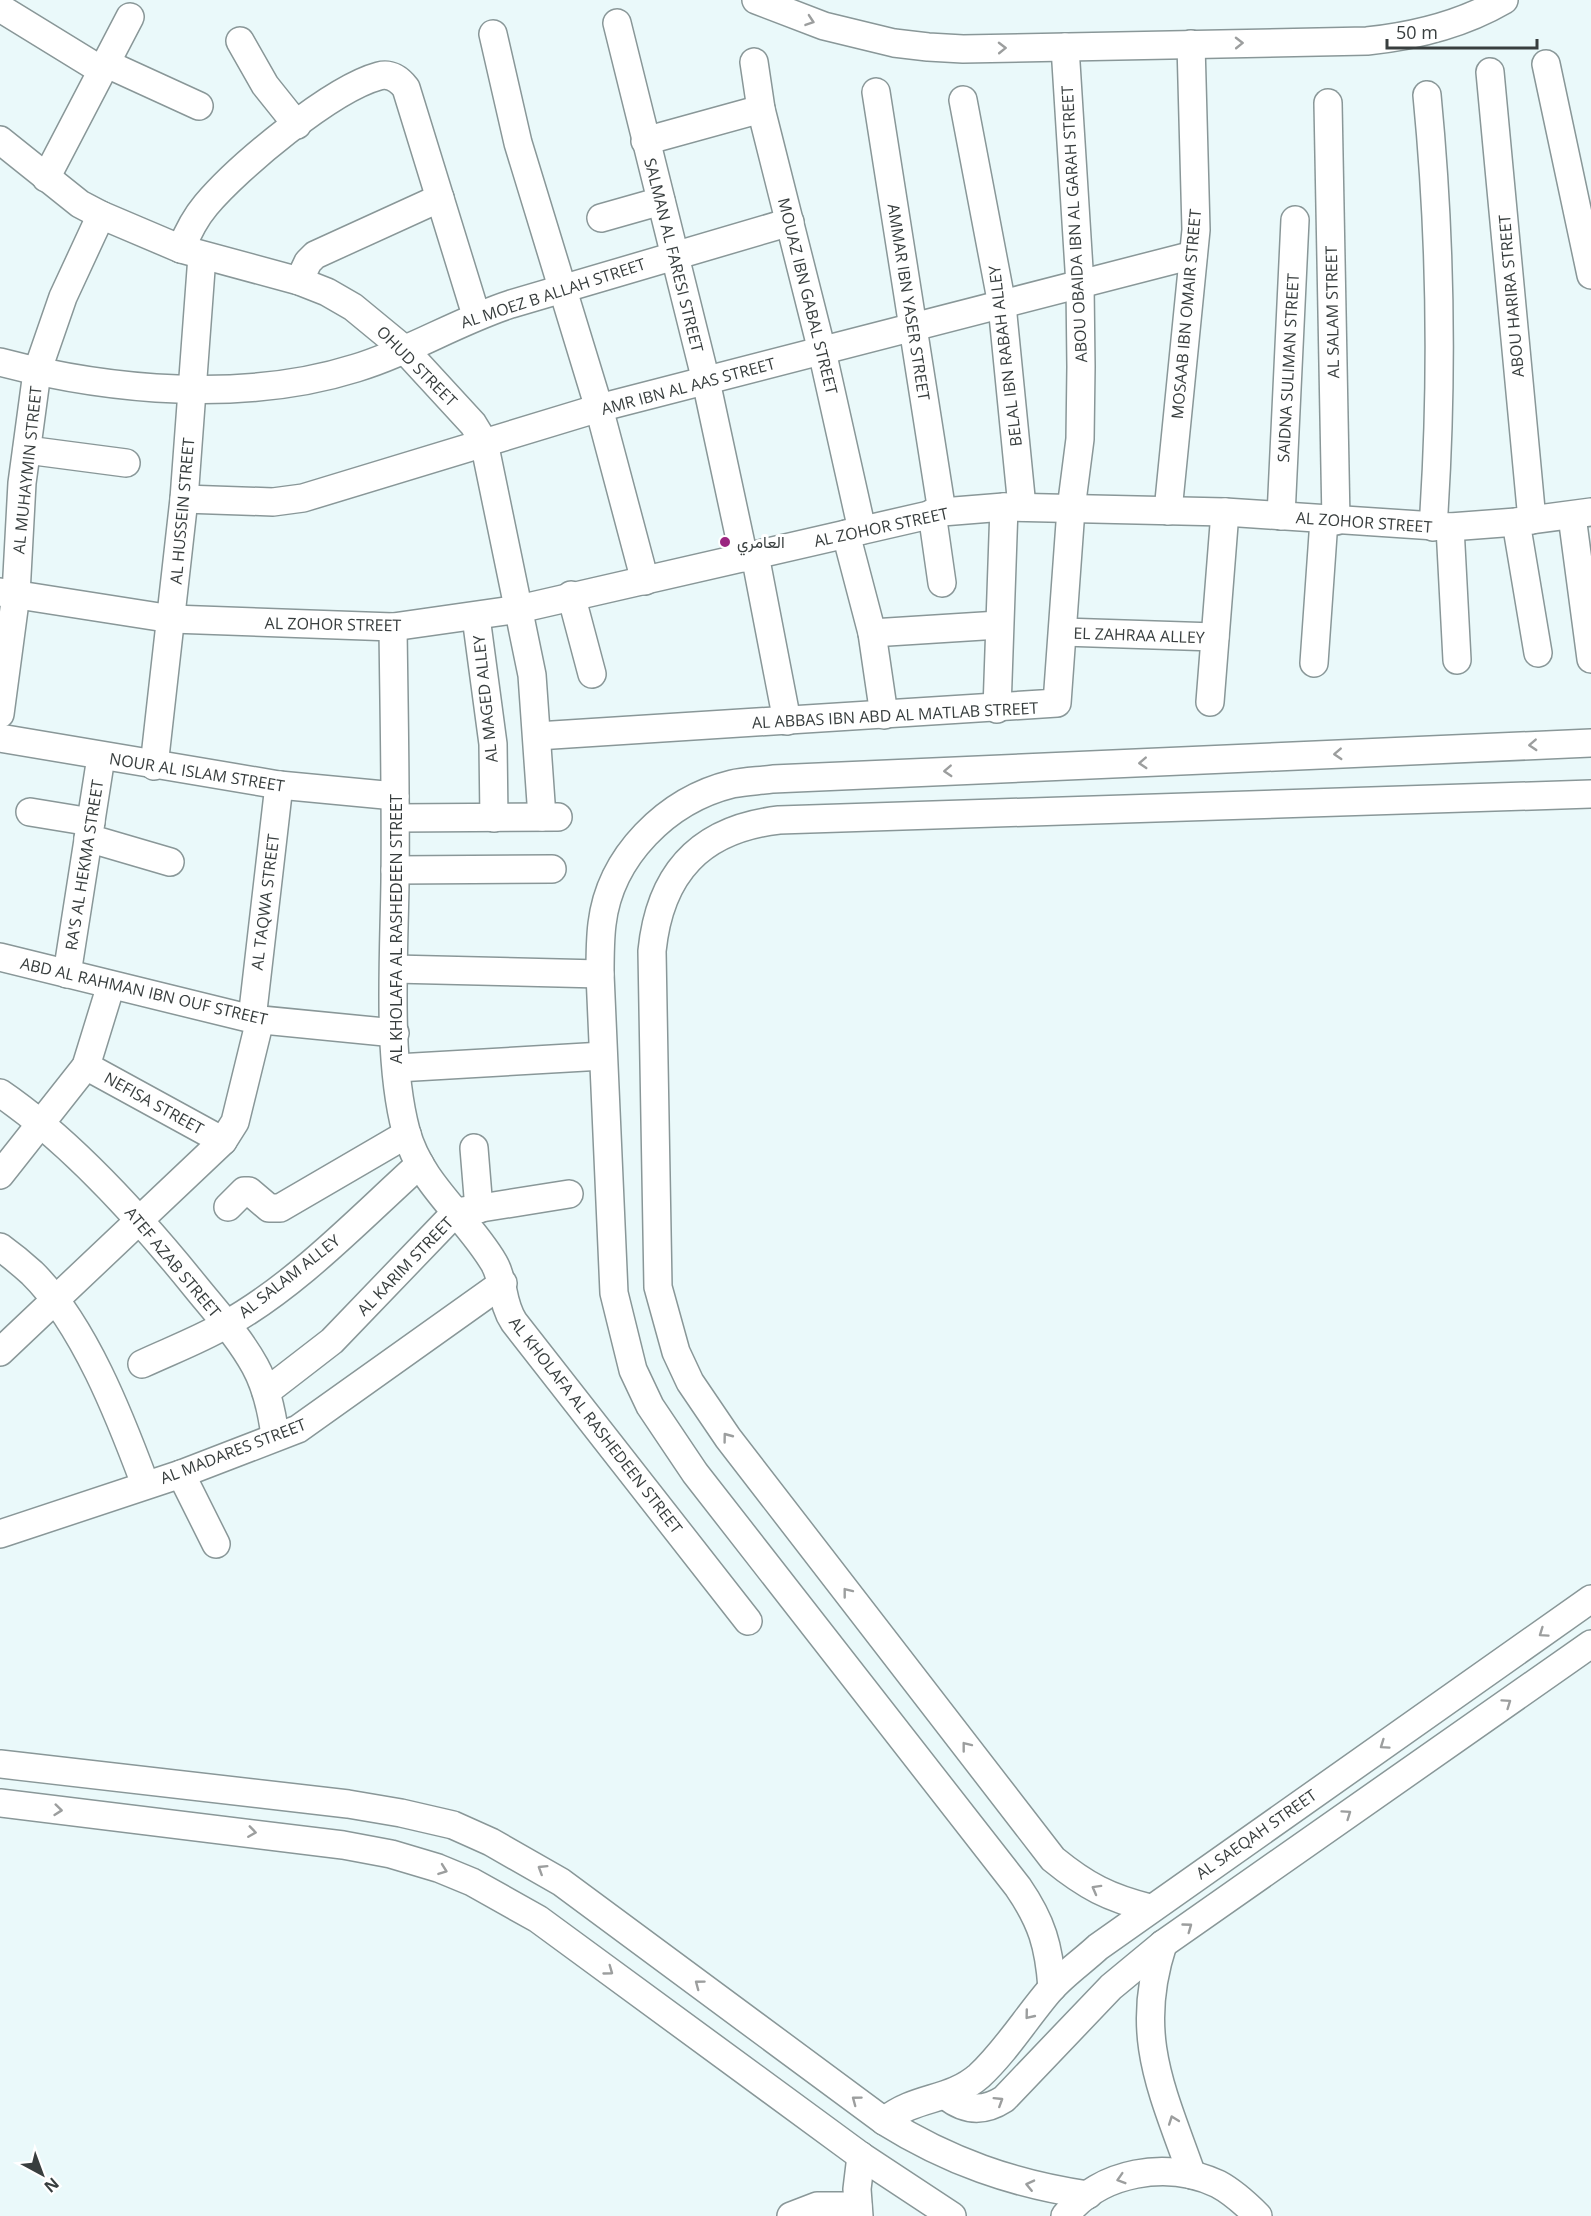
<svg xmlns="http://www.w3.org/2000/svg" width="1591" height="2216" font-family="'Open Sans',Vazirmatn,sans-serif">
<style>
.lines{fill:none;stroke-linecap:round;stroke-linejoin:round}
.minor-casing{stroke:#899798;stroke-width:30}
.minor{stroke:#fff;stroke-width:27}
.oneway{stroke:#9c9e9e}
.poi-dot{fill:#9b2580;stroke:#fff;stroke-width:2}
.labels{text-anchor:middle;stroke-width:6;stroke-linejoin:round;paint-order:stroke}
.street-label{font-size:16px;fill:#383e3e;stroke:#fff}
.poi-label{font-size:16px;fill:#383e3e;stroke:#fff;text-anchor:start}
</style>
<rect width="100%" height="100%" fill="#eaf9fa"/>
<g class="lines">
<!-- minor casing -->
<g class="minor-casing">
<g id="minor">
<path d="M756,0L824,26L894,43L928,47L963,49L1367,41C1415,36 1461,25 1504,0"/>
<path d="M0,8L101,70"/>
<path d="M617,23L706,381L744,558"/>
<path d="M493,34L518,143L599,408L645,581"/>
<path d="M240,41L265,85L297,125"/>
<path d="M754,62L761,109L822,351L862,530"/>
<path d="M105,63L199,106"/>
<path d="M1546,64L1591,275"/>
<path d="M1490,72L1532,520"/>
<path d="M876,92L942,512"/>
<path d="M1427,95C1441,239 1443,382 1433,527"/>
<path d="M963,100L1002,305L1022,507"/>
<path d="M1328,103L1336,521"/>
<path d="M0,140L80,204L101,215L181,249L299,281L327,292L353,307L404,349L473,424L484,442L532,675L542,817"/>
<path d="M645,141L761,109"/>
<path d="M46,178L130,17"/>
<path d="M601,218L661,201"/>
<path d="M181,249C187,234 195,218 206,205C238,167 331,89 379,76C390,73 399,79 406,88L476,315"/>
<path d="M299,281L308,262L315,255L440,198"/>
<path d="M0,362C110,391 245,403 356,368C409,352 458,321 511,304L790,222"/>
<path d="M27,450L126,463"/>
<path d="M184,499L273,502L303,498L599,408L1193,255"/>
<path d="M1168,511L1196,230L1191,44"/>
<path d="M932,513L942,583"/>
<path d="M1281,516L1295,220"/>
<path d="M1572,516L1591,659"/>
<path d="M1516,522L1538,653"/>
<path d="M1450,527L1457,660"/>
<path d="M846,534L872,633L884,715"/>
<path d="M755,555L787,721"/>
<path d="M0,592L172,619L393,627L519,609L942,512L1004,507L1225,512L1450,527L1516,522L1591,512"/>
<path d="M571,595L592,674"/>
<path d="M476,617L493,744L494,818"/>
<path d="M393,627C394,712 396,797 395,882C394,957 387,1060 406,1131C420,1184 467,1217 494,1263C505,1282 501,1303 514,1322L748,1621"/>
<path d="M1063,632L1215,637"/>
<path d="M872,633L999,625"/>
<path d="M1314,663L1324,520"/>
<path d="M1210,702L1225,512"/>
<path d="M997,709L1004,507"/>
<path d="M0,714L16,594L22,483L37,372L63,297L101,215"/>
<path d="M537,736L1057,703L1071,509L1080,439L1081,367L1080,285L1065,47"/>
<path d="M0,738L279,785L395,796"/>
<path d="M154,766L184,499L202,256"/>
<path d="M30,812L91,822"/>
<path d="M396,818L558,817"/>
<path d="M88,838L170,862"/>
<path d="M395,870L552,869"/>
<path d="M0,957L252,1019L395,1033"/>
<path d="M394,969L600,974"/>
<path d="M67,974L101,757"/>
<path d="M252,1019L279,785"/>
<path d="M86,1066L223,1141"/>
<path d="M397,1068L603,1056"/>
<path d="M0,1093C72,1142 140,1218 195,1286C216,1312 239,1337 255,1366C267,1388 272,1412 275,1436"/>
<path d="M474,1148L479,1209"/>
<path d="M0,1175L86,1066L111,985"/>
<path d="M228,1207L244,1191H249L269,1208H280L407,1134"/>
<path d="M0,1247C11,1255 22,1264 32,1273C84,1324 120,1417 145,1484"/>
<path d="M0,1352L223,1141L235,1122L260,1020"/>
<path d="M142,1364C170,1351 199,1340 225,1325C297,1285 359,1219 420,1164"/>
<path d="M266,1392L332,1341L456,1212L569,1194"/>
<path d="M181,1474L216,1544"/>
<path d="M0,1534L181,1474L298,1429L503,1283"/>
<path d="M0,1764L348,1804L401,1813L453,1825L491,1842L561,1882L884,2121C948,2161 1013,2184 1088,2195"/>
<path d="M0,1803L343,1845L391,1854L438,1868L472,1882L538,1919L861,2156L952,2216"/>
<path d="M1150,1908C1109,1898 1086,1886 1053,1859L728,1438L690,1382L676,1352L658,1287L652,951C660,872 701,829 779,820L1591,794"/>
<path d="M1163,1944C1133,2035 1162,2090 1192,2175"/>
<path d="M1052,1988C1049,1946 1042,1922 1018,1887L695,1473L650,1406L633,1370L614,1293L600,974C600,958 600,940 602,924C610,856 667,800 732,784C745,781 759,781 773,779L1591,743"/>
<path d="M946,2096C965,2111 984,2112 1004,2099L1111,1987L1163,1944L1591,1644"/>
<path d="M884,2121C917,2095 949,2102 979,2076C1006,2051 1026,2018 1050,1990C1064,1974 1083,1961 1098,1947L1591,1599"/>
<path d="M791,2216L817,2206H858"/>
<path d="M859,2216L857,2189L861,2156"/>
<path d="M1065,2216C1100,2171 1168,2160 1218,2184C1233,2192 1246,2204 1258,2216"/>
</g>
</g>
<!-- minor -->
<use href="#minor" class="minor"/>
</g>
<!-- one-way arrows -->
<defs><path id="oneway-chevron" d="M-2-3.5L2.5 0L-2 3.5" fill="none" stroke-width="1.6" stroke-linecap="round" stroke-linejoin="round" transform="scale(1.5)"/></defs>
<g class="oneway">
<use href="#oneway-chevron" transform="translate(810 21) rotate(19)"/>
<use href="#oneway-chevron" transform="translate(1239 43) rotate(-1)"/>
<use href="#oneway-chevron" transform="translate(1002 48) rotate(-1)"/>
<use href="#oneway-chevron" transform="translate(1533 745) rotate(177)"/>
<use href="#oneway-chevron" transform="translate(1338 754) rotate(177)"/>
<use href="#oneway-chevron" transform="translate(1143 763) rotate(177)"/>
<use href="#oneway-chevron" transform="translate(948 771) rotate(177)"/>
<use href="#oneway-chevron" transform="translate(727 1437) rotate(-127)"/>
<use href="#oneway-chevron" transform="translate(847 1592) rotate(-128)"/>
<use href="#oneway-chevron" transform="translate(1543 1633) rotate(145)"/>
<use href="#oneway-chevron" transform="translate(1507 1703) rotate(-35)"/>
<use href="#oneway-chevron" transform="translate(1384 1745) rotate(145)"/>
<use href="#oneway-chevron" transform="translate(966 1746) rotate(-128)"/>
<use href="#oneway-chevron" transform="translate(58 1810) rotate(6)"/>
<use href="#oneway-chevron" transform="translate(1347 1814) rotate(-35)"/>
<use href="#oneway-chevron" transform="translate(252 1832) rotate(8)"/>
<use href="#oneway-chevron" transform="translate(542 1869) rotate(-148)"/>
<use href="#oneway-chevron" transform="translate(443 1870) rotate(20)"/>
<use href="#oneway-chevron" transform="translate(1096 1889) rotate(-151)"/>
<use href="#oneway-chevron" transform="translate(1188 1927) rotate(-36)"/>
<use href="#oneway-chevron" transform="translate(609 1971) rotate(36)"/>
<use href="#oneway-chevron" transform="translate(699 1984) rotate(-143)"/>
<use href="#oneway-chevron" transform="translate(1029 2015) rotate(129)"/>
<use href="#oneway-chevron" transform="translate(856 2100) rotate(-143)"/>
<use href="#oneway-chevron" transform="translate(999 2101) rotate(-32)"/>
<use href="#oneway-chevron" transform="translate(1173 2120) rotate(-110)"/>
<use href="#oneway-chevron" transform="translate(1121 2179) rotate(163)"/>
<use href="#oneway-chevron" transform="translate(1030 2185) rotate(-167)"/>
</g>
<!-- markers -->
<circle class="poi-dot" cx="725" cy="542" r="6"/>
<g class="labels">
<!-- street labels -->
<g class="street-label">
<text transform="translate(1074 224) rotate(-93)" y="6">ABOU OBAIDA IBN AL GARAH STREET</text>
<text transform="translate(674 255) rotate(76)" y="6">SALMAN AL FARESI STREET</text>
<text transform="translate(553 293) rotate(-18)" y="6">AL MOEZ B ALLAH STREET</text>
<text transform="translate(808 296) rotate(76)" y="6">MOUAZ IBN GABAL STREET</text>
<text transform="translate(1511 296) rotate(-95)" y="6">ABOU HARIRA STREET</text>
<text transform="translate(909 302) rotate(81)" y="6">AMMAR IBN YASER STREET</text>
<text transform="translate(1332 312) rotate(-91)" y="6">AL SALAM STREET</text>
<text transform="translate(1186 314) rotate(-85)" y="6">MOSAAB IBN OMAIR STREET</text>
<text transform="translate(1005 356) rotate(-97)" y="6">BELAL IBN RABAH ALLEY</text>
<text transform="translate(417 366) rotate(45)" y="6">OHUD STREET</text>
<text transform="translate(1288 368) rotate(-87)" y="6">SAIDNA SULIMAN STREET</text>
<text transform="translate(688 386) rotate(-15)" y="6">AMR IBN AL AAS STREET</text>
<text transform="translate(27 470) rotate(-84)" y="6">AL MUHAYMIN STREET</text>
<text transform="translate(182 511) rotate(-85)" y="6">AL HUSSEIN STREET</text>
<text transform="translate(1364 522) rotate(4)" y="6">AL ZOHOR STREET</text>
<text transform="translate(881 527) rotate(-12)" y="6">AL ZOHOR STREET</text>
<text transform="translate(333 624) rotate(1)" y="6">AL ZOHOR STREET</text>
<text transform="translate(1139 635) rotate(2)" y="6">EL ZAHRAA ALLEY</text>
<text transform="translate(485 699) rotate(-96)" y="6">AL MAGED ALLEY</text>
<text transform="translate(895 715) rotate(-3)" y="6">AL ABBAS IBN ABD AL MATLAB STREET</text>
<text transform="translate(197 772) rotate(9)" y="6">NOUR AL ISLAM STREET</text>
<text transform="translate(84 865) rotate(-81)" y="6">RA'S AL HEKMA STREET</text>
<text transform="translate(265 902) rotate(-83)" y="6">AL TAQWA STREET</text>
<text transform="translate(396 929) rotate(-90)" y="6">AL KHOLAFA AL RASHEDEEN STREET</text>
<text transform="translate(144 991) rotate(13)" y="6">ABD AL RAHMAN IBN OUF STREET</text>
<text transform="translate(154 1103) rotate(29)" y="6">NEFISA STREET</text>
<text transform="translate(173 1262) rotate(50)" y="6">ATEF AZAB STREET</text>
<text transform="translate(405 1266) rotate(-46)" y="6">AL KARIM STREET</text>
<text transform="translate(289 1276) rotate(-38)" y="6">AL SALAM ALLEY</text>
<text transform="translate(596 1425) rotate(52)" y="6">AL KHOLAFA AL RASHEDEEN STREET</text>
<text transform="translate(233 1451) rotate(-21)" y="6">AL MADARES STREET</text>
<text transform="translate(1256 1834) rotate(-35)" y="6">AL SAEQAH STREET</text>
</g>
<!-- poi labels -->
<g class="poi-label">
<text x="737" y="548">العامري</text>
</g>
</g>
<!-- north arrow -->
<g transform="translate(42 2174) rotate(139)" stroke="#ffffff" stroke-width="4.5" paint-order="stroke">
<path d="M0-4.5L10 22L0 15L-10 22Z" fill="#383e3e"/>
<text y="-9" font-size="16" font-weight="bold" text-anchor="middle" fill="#383e3e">N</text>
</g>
<!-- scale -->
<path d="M1387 39v9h150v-9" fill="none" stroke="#383e3e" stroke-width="3"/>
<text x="1396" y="39" font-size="18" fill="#383e3e" stroke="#ffffff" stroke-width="4.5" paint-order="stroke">50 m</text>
</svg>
